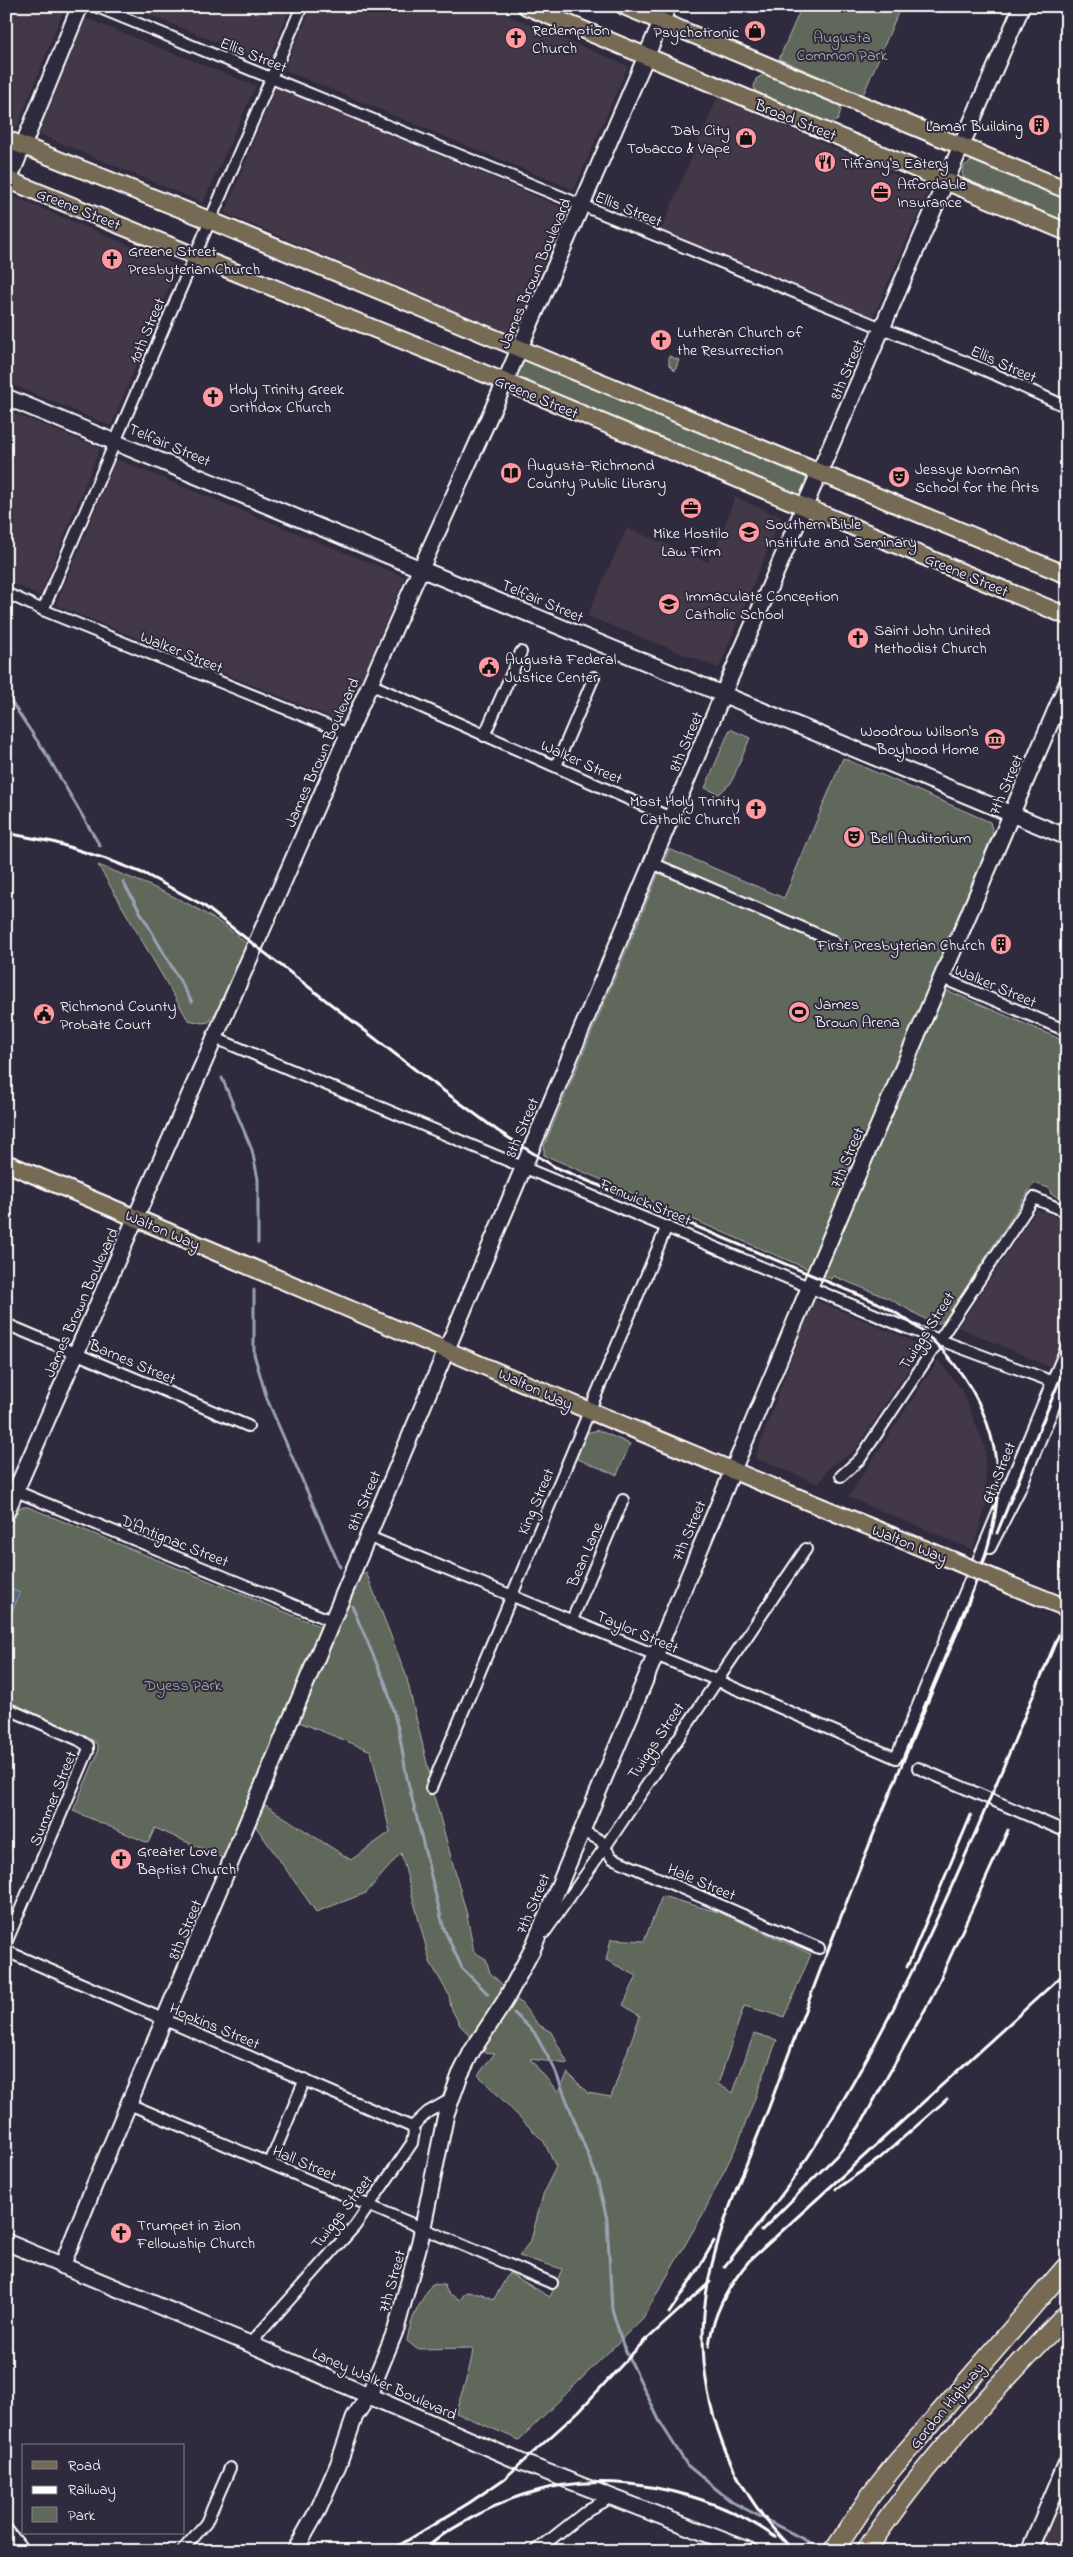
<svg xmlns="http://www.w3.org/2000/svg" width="1073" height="2557" font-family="'Indie Flower',sans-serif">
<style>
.built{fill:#423847}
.green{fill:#60685c;stroke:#b0b4ae}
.water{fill:#556680;stroke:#99a3b3}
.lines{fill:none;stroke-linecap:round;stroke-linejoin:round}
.stream{stroke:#99a3b3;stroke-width:3}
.street-casing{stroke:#fff;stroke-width:14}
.secondary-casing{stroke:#fff;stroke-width:19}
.primary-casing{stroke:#fff;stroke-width:20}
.highway-casing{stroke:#fff;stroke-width:22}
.street{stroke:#2f2a3d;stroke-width:10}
.secondary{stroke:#2f2a3d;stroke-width:15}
.primary{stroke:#776a54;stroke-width:16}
.highway{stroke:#776a54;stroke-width:19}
.rail{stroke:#fff;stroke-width:3}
.primary-bridge-casing{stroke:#fff;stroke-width:20;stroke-linecap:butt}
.primary-bridge{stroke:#776a54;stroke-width:16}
.labels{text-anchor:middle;stroke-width:4;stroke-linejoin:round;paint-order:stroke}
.poi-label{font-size:16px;fill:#fff;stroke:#2f2a3d;text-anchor:start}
.park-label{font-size:16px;fill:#b0b4ae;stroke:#2f2a3d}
.street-label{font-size:16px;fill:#fff;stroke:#2f2a3d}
</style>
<rect width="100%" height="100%" fill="#2f2a3d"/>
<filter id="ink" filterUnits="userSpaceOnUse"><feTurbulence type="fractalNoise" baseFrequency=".02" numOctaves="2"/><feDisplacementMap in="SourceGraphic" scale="10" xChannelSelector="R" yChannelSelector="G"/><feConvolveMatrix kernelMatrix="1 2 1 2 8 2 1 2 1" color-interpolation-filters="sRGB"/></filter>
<g filter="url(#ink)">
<!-- built -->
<g class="built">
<path d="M6,6H65L17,128L6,124Z"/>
<path d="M127,6H291L268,63Z"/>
<path d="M312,6H486L628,66L574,190L284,70Z"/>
<path d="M85,18L256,86L203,203L39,134Z"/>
<path d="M276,86L566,209L514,337L225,213Z"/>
<path d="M718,96L929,190L873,317L661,230Z"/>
<path d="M10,195L178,266L111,426L6,382V205Z"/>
<path d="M6,410L100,448L40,596L6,580Z"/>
<path d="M116,459L405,577L343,722L56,605Z"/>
<path d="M735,497L781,517L719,668L587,616L627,528L708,562L713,548L716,549Z"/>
<path d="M1037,1209L1067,1222V1329L1050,1367L958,1327Z"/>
<path d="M813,1299L924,1346L855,1450L828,1469L819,1484L755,1458Z"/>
<path d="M938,1360L962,1390L985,1447L986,1505L973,1550L848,1497Z"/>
<path d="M1067,2476V2551H1035Z"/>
</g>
<!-- green -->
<g class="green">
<path d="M802,6H901L863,95L779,59Z"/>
<path d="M766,73L837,102L841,109L838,120L827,125L757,95L754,87L756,79Z"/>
<path d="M975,159L1067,196V225L966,182L962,174L964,166Z"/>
<path d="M520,349L820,473L805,507L505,382Z"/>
<path d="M669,356L679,360L675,371L669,365Z"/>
<path d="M730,729L750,738L731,783L719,794L705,788Z"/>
<path d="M843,758L990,822L993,833L930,983L1067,1042V1201L1051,1194L1049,1188L1034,1183L945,1320L940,1323H932L890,1299L833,1276L831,1279L544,1155V1146L669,849L784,898Z"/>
<path d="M98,865C150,885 207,907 248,945L226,997L209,1022L202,1023L188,1020Z"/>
<path d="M598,1430L630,1444L617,1475L575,1458L586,1433Z"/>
<path d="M20,1507H28L334,1632L359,1576L366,1572L406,1675L430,1776L428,1785L435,1799L467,1915L474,1952L486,1959L490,1973L503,1985V1989L520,2002L539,2025L551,2032L568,2064L530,2059L558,2092L568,2073L588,2093L611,2097L640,2016L623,2005L637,1976L606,1960L611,1939L644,1941L662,1896L721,1913L811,1954L784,2017L744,2006L718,2084L733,2093L754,2033L777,2040L738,2143L704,2212L643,2318L519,2440L456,2413C461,2391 471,2371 473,2348L417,2349L407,2341C410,2319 420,2302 432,2284L444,2285L448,2293L460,2300L466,2292L479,2293L494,2299L509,2273L550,2297L562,2269L519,2256L531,2240L544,2191L556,2167L544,2142L478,2075L495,2053L484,2052L460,2025L451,2008L449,1995L430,1962L401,1853L366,1893L316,1912L254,1824L262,1803L351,1860L390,1832L371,1751L284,1716L225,1859L155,1828L148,1843L73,1811L97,1755L98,1747L95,1741L6,1700V1534Z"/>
</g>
<!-- water -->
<path class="water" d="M6,1587L20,1593L6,1625Z"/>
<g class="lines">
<!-- stream -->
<g class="stream">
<path d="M6,694L48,757L100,846"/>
<path d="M123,882L192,1002"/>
<path d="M222,1078L252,1150L258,1179V1243"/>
<path d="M254,1290V1354L267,1399L340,1567"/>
<path d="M352,1606L386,1685L399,1732L407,1778L444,1929L462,1968L488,1994"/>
<path d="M514,2013L534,2032L554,2068L597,2178L607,2219L612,2309L623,2345L660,2422L687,2465L732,2502L826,2551"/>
</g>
<!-- street casing -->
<g class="street-casing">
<g id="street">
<path d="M95,6L992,373L1067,407"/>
<path d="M6,593L43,610L348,734"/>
<path d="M43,610L302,6"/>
<path d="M370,684L671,818"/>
<path d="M484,736L521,652"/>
<path d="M556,766L594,677"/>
<path d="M652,863L833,941"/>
<path d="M942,978L1067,1031"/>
<path d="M215,1038L902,1326L1067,1387"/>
<path d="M6,1324L248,1426"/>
<path d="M841,1476L860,1459L1034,1198L1067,1212"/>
<path d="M6,1487L332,1621"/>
<path d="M367,1536L716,1680L896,1758L1067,1346"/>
<path d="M990,1548L1019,1491L1067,1375"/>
<path d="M572,1620L623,1500"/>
<path d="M6,1708L79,1740L88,1746V1751L6,1943"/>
<path d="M918,1768L1067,1832"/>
<path d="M431,1788L667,1226"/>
<path d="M582,1831L600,1840L612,1858L819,1948"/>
<path d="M545,1932L605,1847L806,1549"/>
<path d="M6,1951L412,2127"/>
<path d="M129,2104L552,2283"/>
<path d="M412,2127L428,2112L451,2099"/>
<path d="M270,2163L305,2079"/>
<path d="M250,2344L355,2226L412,2143L414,2132L412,2127"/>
<path d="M6,2528L24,2551"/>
<path d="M182,2551L206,2523L230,2468"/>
<path d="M536,2551L589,2509L612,2497"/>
</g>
</g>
<!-- secondary casing -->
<g class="secondary-casing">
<g id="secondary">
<path d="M6,187L80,6"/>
<path d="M6,397L1067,837"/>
<path d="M6,1513L414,584L505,382L668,6"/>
<path d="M6,2242L250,2344L521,2462L751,2551"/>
<path d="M62,2266L94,2186L723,694L1022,6"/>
<path d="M295,2551L319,2508L338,2465L355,2416L369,2395L396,2329L420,2241L446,2114L460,2075L472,2051L505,2001L532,1950L810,1286L1067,684"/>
<path d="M1029,2551L1067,2462"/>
</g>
</g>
<!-- primary casing -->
<g class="primary-casing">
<g id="primary">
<path d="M526,6L1067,232"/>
<path d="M624,6L1067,190"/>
<path d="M6,139L209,220L1067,575"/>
<path d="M6,179L505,382L1067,616"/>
<path d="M6,1163C321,1296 635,1433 952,1560"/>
<path d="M1012,1586L1067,1608"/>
</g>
</g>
<!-- highway casing -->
<g class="highway-casing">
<g id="highway">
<path d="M834,2551L871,2495L894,2466L1067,2266"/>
<path d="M866,2551C922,2464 996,2389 1067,2314"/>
</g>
</g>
<!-- street -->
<use href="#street" class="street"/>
<!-- secondary -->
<use href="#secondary" class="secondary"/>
<!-- primary -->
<use href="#primary" class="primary"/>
<!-- highway -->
<use href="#highway" class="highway"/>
<!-- rail -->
<g class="rail">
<path d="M6,833L53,842L106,859L145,874L203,905L417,1071L498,1131L555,1167L878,1303C958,1343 1009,1424 995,1515C989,1553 972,1591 959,1628"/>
<path d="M997,1533L1067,1362"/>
<path d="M907,1967L971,1815"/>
<path d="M836,2189L879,2159L947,2099"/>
<path d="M761,2231L839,2153L859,2127L931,1999L1008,1830"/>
<path d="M724,2267C748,2237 774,2207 796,2175C910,2006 983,1813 1062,1627"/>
<path d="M669,2313L696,2273L714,2241"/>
<path d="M642,2344L710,2282"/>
<path d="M709,2346C713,2313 728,2286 749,2261L1067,1971"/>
<path d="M444,2534C471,2518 496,2503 526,2494C606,2468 707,2489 775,2537"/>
<path d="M390,2551L469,2503L504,2479L579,2411L646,2339"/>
<path d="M422,2551L449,2530"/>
<path d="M794,2551C730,2489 697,2403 704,2314C709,2241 747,2167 772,2099C831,1938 894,1779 962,1621"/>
</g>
<!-- primary-bridge casing -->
<g class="primary-bridge-casing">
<path id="primary-bridge" d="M952,1560L1012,1586"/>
</g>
<!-- primary-bridge -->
<use href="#primary-bridge" class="primary-bridge"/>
</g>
</g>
<!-- icons -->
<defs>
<g id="shop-disc" transform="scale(1.125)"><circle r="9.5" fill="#ff9aa2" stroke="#2f2a3d"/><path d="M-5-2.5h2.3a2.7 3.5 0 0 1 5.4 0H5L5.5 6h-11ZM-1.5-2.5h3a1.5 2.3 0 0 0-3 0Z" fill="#111"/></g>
<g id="church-disc" transform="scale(1.125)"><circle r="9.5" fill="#ff9aa2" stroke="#2f2a3d"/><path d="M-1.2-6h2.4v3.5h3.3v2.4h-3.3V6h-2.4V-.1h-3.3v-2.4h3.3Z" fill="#111"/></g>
<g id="building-disc" transform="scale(1.125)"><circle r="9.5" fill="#ff9aa2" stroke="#2f2a3d"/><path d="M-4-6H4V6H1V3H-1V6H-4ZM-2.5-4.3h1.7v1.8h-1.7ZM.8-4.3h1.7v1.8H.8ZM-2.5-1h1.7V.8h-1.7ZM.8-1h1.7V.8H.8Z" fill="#111"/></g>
<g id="restaurant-disc" transform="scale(1.125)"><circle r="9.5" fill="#ff9aa2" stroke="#2f2a3d"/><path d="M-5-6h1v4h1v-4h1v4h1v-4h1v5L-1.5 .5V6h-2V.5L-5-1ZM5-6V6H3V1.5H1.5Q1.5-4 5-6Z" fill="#111"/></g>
<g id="office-disc" transform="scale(1.125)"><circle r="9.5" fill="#ff9aa2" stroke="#2f2a3d"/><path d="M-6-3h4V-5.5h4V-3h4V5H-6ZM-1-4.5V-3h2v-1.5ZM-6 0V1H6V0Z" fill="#111"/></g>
<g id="library-disc" transform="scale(1.125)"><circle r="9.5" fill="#ff9aa2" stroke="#2f2a3d"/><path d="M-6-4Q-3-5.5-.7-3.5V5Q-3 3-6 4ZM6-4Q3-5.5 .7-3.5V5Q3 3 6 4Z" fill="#111"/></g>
<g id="theatre-disc" transform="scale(1.125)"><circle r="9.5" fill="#ff9aa2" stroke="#2f2a3d"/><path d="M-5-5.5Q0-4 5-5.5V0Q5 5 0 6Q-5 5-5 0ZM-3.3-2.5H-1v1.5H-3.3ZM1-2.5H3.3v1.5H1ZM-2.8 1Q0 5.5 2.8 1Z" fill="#111"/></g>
<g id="university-disc" transform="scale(1.125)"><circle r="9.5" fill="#ff9aa2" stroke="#2f2a3d"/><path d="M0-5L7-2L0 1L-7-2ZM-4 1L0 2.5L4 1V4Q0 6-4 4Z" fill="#111"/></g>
<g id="school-disc" transform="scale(1.125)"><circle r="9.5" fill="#ff9aa2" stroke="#2f2a3d"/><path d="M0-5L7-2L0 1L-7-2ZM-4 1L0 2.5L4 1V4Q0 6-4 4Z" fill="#111"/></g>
<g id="civic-disc" transform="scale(1.125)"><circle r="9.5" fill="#ff9aa2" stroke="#2f2a3d"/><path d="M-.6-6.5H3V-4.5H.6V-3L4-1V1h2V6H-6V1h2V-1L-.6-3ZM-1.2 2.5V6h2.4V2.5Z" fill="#111"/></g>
<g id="museum-disc" transform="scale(1.125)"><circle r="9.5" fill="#ff9aa2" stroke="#2f2a3d"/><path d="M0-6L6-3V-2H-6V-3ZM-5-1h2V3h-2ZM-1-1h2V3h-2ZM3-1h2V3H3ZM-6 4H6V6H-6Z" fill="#111"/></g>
<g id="stadium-disc" transform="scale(1.125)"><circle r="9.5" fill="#ff9aa2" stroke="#2f2a3d"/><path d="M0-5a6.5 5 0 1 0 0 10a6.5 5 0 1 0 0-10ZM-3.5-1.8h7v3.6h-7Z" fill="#111"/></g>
</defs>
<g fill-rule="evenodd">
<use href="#shop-disc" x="755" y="31"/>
<use href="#church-disc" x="516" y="38"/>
<use href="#building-disc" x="1039" y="125"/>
<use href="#shop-disc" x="746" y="138"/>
<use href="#restaurant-disc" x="825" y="162"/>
<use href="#office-disc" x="881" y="192"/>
<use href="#church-disc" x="112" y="259"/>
<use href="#church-disc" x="661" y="340"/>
<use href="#church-disc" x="213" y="397"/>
<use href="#library-disc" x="511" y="473"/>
<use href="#theatre-disc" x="899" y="477"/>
<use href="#office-disc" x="691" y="508"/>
<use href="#university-disc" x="749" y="532"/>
<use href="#school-disc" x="669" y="604"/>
<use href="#church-disc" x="858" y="638"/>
<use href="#civic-disc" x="489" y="667"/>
<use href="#museum-disc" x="995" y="739"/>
<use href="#church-disc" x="756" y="809"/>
<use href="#theatre-disc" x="854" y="837"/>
<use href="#building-disc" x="1001" y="944"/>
<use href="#stadium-disc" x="799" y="1012"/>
<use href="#civic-disc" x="44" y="1014"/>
<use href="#church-disc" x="121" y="1859"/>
<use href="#church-disc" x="121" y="2233"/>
</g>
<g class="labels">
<!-- poi labels -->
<g class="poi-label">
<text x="532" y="35">Redemption<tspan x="532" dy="18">Church</tspan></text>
<text x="739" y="37" text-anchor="end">Psychotronic</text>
<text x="1023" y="131" text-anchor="end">Lamar Building</text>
<text x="730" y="135" text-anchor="end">Dab City<tspan x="730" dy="18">Tobacco &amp; Vape</tspan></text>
<text x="841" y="168">Tiffany's Eatery</text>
<text x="897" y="189">Affordable<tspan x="897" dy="18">Insurance</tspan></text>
<text x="128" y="256">Greene Street<tspan x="128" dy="18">Presbyterian Church</tspan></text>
<text x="677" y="337">Lutheran Church of<tspan x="677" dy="18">the Resurrection</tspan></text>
<text x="229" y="394">Holy Trinity Greek<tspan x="229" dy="18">Orthdox Church</tspan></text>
<text x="527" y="470">Augusta-Richmond<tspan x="527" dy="18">County Public Library</tspan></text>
<text x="915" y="474">Jessye Norman<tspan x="915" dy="18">School for the Arts</tspan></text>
<text x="765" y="529">Southern Bible<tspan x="765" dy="18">Institute and Seminary</tspan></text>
<text x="691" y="538" text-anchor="middle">Mike Hostilo<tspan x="691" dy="18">Law Firm</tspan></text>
<text x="685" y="601">Immaculate Conception<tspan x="685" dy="18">Catholic School</tspan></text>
<text x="874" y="635">Saint John United<tspan x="874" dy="18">Methodist Church</tspan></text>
<text x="505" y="664">Augusta Federal<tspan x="505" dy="18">Justice Center</tspan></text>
<text x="979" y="736" text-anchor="end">Woodrow Wilson's<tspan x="979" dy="18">Boyhood Home</tspan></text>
<text x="740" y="806" text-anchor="end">Most Holy Trinity<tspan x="740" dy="18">Catholic Church</tspan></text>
<text x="870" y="843">Bell Auditorium</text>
<text x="985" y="950" text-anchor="end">First Presbyterian Church</text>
<text x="815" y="1009">James<tspan x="815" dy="18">Brown Arena</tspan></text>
<text x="60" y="1011">Richmond County<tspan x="60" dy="18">Probate Court</tspan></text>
<text x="137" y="1856">Greater Love<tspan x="137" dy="18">Baptist Church</tspan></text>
<text x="137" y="2230">Trumpet in Zion<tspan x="137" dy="18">Fellowship Church</tspan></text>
</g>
<!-- park labels -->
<g class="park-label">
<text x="842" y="42">Augusta<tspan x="842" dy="18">Common Park</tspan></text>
<text x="183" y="1690">Dyess Park</text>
</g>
<!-- street labels -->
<g class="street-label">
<text transform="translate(254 54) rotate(22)" y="6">Ellis Street</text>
<text transform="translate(796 119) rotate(22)" y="6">Broad Street</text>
<text transform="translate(79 208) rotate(22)" y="6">Greene Street</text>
<text transform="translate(629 208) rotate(22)" y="6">Ellis Street</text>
<text transform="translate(534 273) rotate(-67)" y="6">James Brown Boulevard</text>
<text transform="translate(146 330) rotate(-67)" y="6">10th Street</text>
<text transform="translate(1004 363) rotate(24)" y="6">Ellis Street</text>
<text transform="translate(846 369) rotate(-67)" y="6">8th Street</text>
<text transform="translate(537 396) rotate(23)" y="6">Greene Street</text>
<text transform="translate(170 444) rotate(23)" y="6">Telfair Street</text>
<text transform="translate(967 574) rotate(23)" y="6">Greene Street</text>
<text transform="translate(543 600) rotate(23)" y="6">Telfair Street</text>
<text transform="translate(182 651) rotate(22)" y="6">Walker Street</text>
<text transform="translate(685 741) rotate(-67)" y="6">8th Street</text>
<text transform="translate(321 752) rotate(-66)" y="6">James Brown Boulevard</text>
<text transform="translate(582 761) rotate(24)" y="6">Walker Street</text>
<text transform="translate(1005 784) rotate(-67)" y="6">7th Street</text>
<text transform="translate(996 985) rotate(23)" y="6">Walker Street</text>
<text transform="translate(521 1127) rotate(-67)" y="6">8th Street</text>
<text transform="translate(846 1157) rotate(-67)" y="6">7th Street</text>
<text transform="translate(646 1201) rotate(23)" y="6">Fenwick Street</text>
<text transform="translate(163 1229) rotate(23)" y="6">Walton Way</text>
<text transform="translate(80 1302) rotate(-66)" y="6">James Brown Boulevard</text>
<text transform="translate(926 1330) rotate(-57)" y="6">Twiggs Street</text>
<text transform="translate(133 1361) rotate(23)" y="6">Barnes Street</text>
<text transform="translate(536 1388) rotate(24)" y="6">Walton Way</text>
<text transform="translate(998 1472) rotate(-68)" y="6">6th Street</text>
<text transform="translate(363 1500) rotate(-67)" y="6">8th Street</text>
<text transform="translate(535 1501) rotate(-67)" y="6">King Street</text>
<text transform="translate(688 1530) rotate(-67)" y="6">7th Street</text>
<text transform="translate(175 1540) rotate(22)" y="6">D'Antignac Street</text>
<text transform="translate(910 1543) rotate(22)" y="6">Walton Way</text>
<text transform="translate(584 1554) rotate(-67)" y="6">Bean Lane</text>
<text transform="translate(638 1631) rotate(23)" y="6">Taylor Street</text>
<text transform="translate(655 1740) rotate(-56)" y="6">Twiggs Street</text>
<text transform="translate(52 1798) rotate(-68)" y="6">Summer Street</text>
<text transform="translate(702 1881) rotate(23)" y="6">Hale Street</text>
<text transform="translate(532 1903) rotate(-67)" y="6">7th Street</text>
<text transform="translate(184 1929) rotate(-67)" y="6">8th Street</text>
<text transform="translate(215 2025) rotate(23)" y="6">Hopkins Street</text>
<text transform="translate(305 2162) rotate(23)" y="6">Hall Street</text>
<text transform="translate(341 2211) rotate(-52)" y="6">Twiggs Street</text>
<text transform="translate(391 2281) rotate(-74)" y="6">7th Street</text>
<text transform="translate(385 2383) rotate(24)" y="6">Laney Walker Boulevard</text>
<text transform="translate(946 2405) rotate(-50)" y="6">Gordon Highway</text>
</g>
</g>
<!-- margin -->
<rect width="1073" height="2557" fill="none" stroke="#2f2a3d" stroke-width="25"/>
<rect x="12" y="12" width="1048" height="2532" fill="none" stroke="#fff" stroke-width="2" filter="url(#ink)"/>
<!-- legend -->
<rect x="22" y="2444" width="162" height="90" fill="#2f2a3d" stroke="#827f8b"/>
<rect x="32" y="2461" width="25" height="8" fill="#776a54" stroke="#827f8b"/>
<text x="68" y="2470" font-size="15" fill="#ffffff">Road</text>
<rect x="32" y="2486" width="25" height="8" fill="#ffffff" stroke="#827f8b"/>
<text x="68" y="2494" font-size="15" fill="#ffffff">Railway</text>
<rect x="32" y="2507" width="25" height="15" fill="#60685c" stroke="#827f8b"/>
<text x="68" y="2520" font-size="15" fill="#ffffff">Park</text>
</svg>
